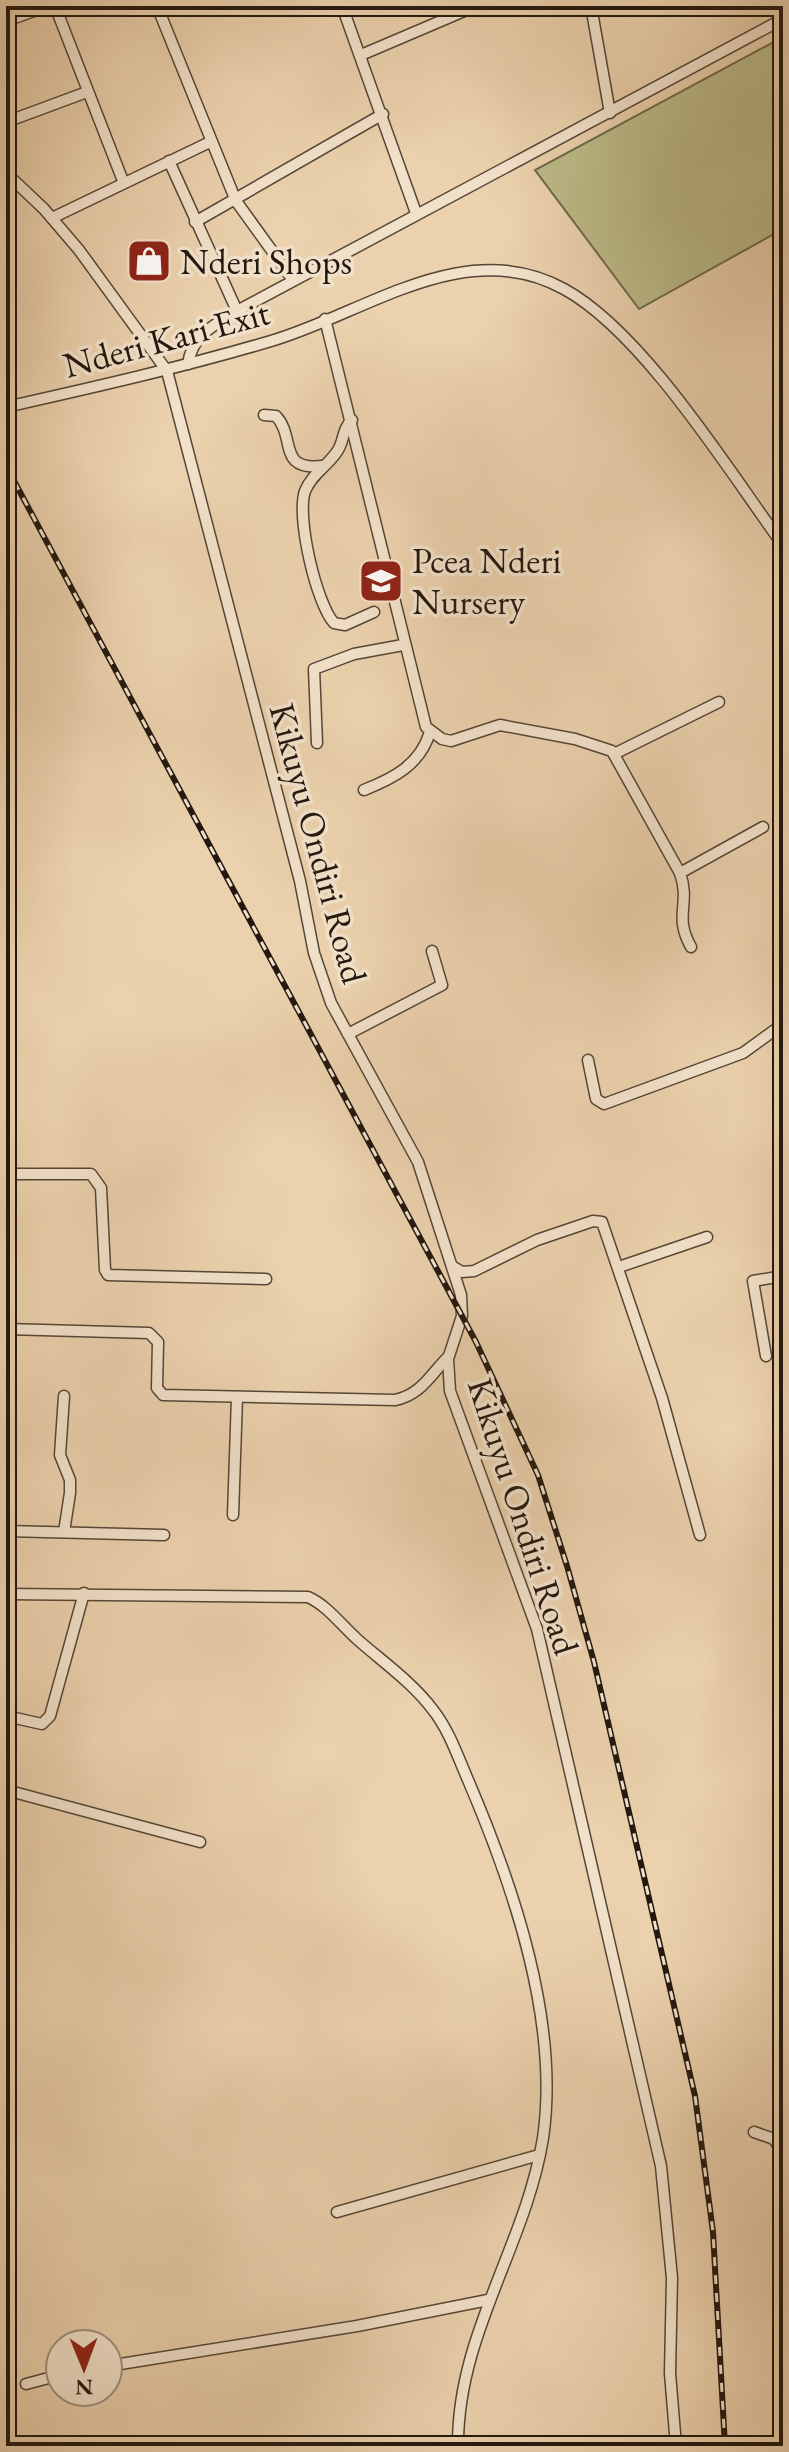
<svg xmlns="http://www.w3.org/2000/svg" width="789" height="2452" font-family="'EB Garamond',serif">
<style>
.green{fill:#bbba87;stroke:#6f694b;stroke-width:2}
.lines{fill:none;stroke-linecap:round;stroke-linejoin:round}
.minor-casing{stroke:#554636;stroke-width:13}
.minor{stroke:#f2e1ca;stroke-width:10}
.rail-casing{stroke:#23180f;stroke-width:6}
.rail{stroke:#f2e1ca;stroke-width:3;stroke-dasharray:9;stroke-linecap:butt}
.labels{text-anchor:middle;stroke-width:7;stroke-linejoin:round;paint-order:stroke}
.poi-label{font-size:36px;fill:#23180f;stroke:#f2e1ca;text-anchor:start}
.street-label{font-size:36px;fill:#23180f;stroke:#f2e1ca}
</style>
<rect width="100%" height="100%" fill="#ebd1ad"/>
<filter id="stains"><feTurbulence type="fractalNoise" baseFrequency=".0025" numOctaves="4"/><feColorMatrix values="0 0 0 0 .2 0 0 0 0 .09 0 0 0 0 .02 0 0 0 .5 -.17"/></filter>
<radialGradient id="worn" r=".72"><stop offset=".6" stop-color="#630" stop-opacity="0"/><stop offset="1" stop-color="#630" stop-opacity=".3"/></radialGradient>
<!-- green -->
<path class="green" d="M783,37V229L639,309L535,170Z"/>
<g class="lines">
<!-- minor casing -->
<g class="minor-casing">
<g id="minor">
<path d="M55,6L123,181"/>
<path d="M157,6L236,201L293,280"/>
<path d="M342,6L416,213"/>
<path d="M591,6L610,113"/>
<path d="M6,21L48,6"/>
<path d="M361,55L476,6"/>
<path d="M6,122L87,92"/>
<path d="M169,161L237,311"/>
<path d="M6,173L44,209L79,250L167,371L300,881L314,953L331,1003L418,1162L461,1295L462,1316L448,1359L450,1391L537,1629L661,2166L672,2278L670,2373L676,2446"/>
<path d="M52,218L210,142"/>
<path d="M195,222L383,114"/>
<path d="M325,319L426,727L442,739L451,741L500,725L575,739L612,751L680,873C691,905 673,915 691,947"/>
<path d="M188,364C192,335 214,325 237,311L783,19"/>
<path d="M6,407C95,387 183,367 271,341C364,314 465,234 564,289C643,332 729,471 783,545"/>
<path d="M264,415L276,416C296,437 277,471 322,466"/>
<path d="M352,420C341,430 345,442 336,453C326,467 312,474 305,491C296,516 316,603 334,623L345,625L374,612"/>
<path d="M317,743L314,669L354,654L403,645"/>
<path d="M614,754L719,702"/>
<path d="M364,790C394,778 420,765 430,732"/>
<path d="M680,873L763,827"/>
<path d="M348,1034L442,985L432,951"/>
<path d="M588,1060L596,1099L604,1104L743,1053L783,1024"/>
<path d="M6,1174H91L101,1188L105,1270L108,1275L266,1279"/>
<path d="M452,1266L462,1272L474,1271L537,1240L593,1221L602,1222L662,1398L700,1535"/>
<path d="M619,1267L707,1237"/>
<path d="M6,1329L149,1333L158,1342L157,1388L163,1395L395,1400C421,1395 431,1374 448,1357"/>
<path d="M766,1356L753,1281L783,1276"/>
<path d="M233,1515L237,1397"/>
<path d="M6,1531L164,1535"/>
<path d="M64,1532L70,1493V1480L60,1455L64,1396"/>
<path d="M6,1594L308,1597C328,1606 341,1625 358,1640C383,1662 413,1683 433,1710C449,1730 458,1757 468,1780C513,1885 560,2022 543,2138C526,2245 457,2335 458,2446"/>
<path d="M6,1716L42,1724L50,1716L84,1593"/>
<path d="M6,1790L200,1842"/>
<path d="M754,2132L774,2139L783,2154"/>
<path d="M337,2212L539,2155"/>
<path d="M108,2366L357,2326L488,2300"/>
<path d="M26,2384L60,2375"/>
</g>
</g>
<!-- minor -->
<use href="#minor" class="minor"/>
<!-- rail casing -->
<g class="rail-casing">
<path id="rail" d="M6,466L476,1342L538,1475L567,1566L594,1662L695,2096L713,2232L725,2446"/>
</g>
<!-- rail -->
<use href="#rail" class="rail"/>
</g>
<!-- icons -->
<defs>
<g id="shop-square" transform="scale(2.3)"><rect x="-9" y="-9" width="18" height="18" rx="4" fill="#8f2418" stroke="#f2e1ca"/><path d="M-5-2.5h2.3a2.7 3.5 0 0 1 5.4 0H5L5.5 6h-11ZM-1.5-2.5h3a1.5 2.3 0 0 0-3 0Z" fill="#fff"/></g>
<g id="school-square" transform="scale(2.3)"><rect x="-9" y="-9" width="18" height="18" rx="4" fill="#8f2418" stroke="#f2e1ca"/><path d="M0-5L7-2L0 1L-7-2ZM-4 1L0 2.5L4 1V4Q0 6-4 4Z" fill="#fff"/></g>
</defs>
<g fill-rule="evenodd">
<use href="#shop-square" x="149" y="261"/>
<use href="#school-square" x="381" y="581"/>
</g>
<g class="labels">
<!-- poi labels -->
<g class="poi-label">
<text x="180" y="274">Nderi Shops</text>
<text x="412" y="573">Pcea Nderi<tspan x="412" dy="41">Nursery</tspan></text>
</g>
<!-- street labels -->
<g class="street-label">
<text transform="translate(166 338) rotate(-15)" y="13">Nderi Kari Exit</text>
<text transform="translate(319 843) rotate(75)" y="13">Kikuyu Ondiri Road</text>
<text transform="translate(524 1516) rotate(72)" y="13">Kikuyu Ondiri Road</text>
</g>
</g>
<!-- margin -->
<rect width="789" height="2452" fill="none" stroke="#ebd1ad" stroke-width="32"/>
<rect x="8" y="8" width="773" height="2436" fill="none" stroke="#23180f" stroke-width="4"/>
<rect x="16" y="16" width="757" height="2420" fill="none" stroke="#23180f" stroke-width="2"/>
<!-- north arrow -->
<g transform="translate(84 2368) rotate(179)"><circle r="38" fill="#f2e1ca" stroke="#9f917f" stroke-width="2"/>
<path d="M0-6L14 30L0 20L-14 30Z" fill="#8f2418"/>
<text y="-12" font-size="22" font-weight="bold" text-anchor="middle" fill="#23180f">N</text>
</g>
<rect width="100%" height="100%" filter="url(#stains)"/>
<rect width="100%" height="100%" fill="url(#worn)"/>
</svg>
